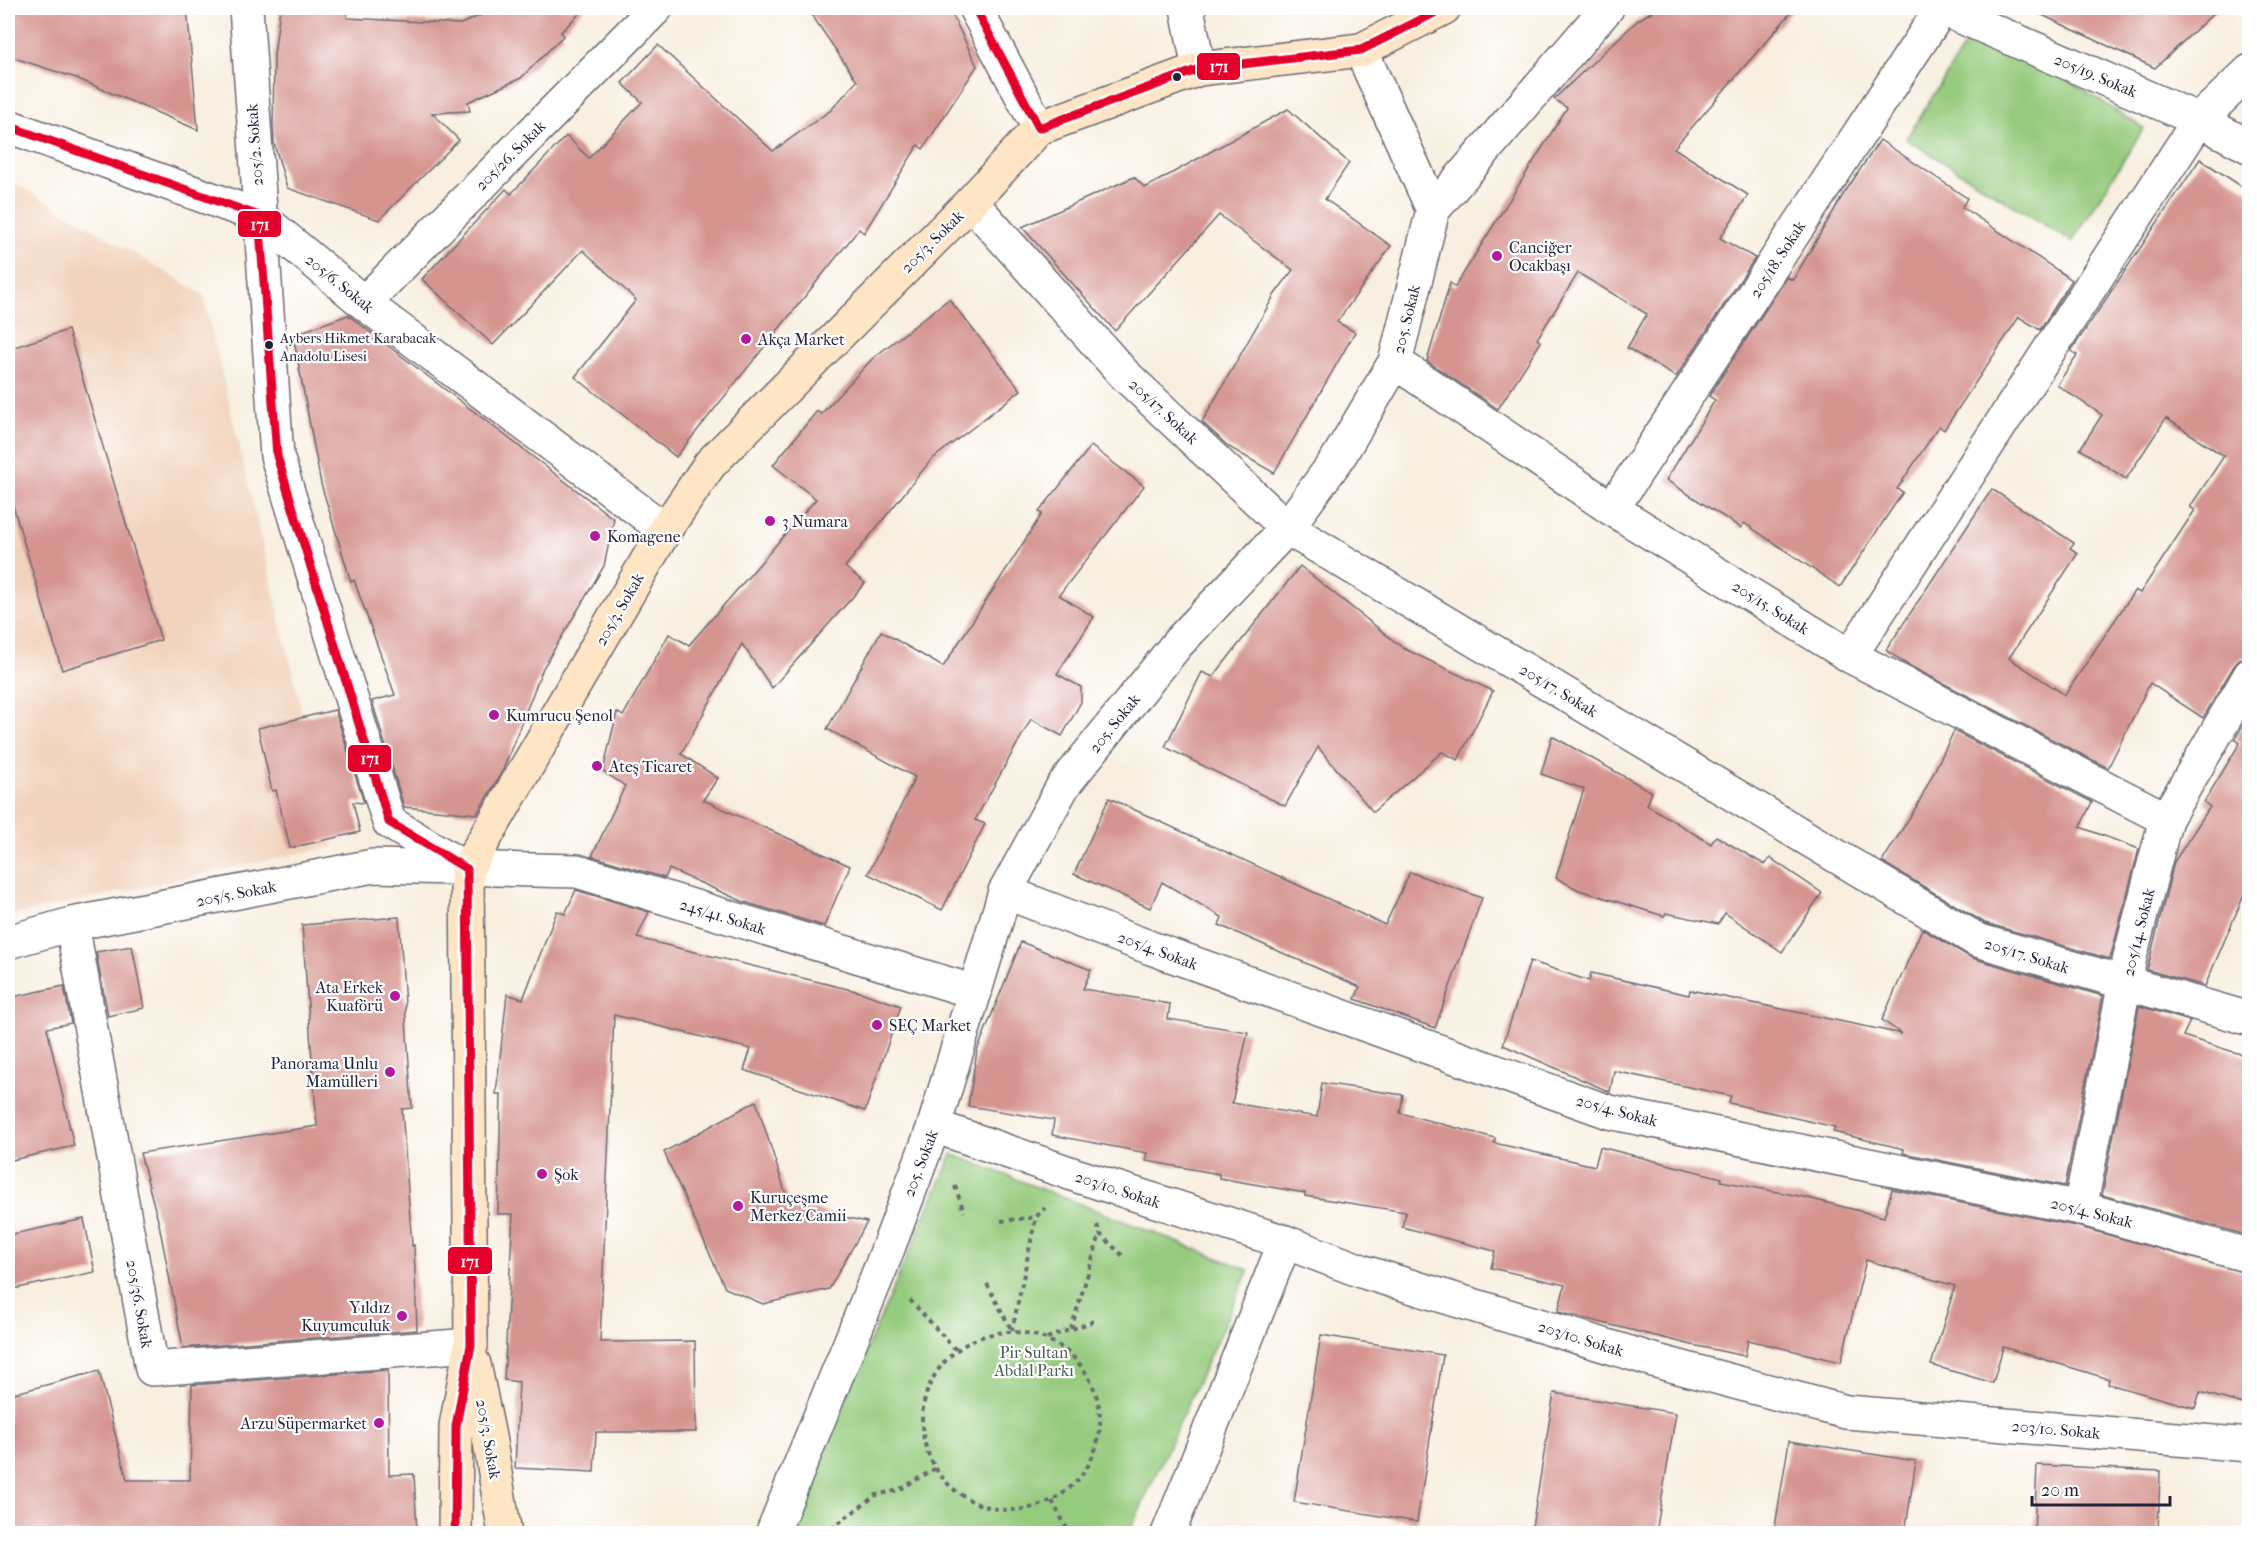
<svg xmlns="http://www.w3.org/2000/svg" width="2257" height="1541" font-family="'IM FELL French Canon',serif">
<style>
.built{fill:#f2d4be}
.green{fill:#95cb7d;stroke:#5c765c;stroke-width:1.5}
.building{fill:#d69490}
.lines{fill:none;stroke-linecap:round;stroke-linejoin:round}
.street-casing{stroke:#6d6a75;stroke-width:36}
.secondary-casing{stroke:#6d6a75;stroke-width:36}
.path{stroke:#6d6a75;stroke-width:4;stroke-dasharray:4.5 4.5;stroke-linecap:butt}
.street{stroke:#fff;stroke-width:33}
.secondary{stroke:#fde5c5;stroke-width:33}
.bus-1-casing{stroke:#fff;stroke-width:14}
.bus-1{stroke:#e4002b;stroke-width:9}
.bus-dot{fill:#22223b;stroke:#fff;stroke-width:2}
.poi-dot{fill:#b5179e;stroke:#fff;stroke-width:2}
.labels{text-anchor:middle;stroke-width:4.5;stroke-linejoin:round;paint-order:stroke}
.bus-label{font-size:14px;fill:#22223b;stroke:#fff;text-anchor:start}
.street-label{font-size:16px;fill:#22223b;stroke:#fff}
.poi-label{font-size:16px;fill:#22223b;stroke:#fff;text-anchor:start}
.park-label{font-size:16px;fill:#4a5d52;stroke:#fff}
.line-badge{stroke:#fff;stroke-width:2}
.badge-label{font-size:16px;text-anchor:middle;font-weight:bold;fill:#fff}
</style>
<rect width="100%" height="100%" fill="#fff"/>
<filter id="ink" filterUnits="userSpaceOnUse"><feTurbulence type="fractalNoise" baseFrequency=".0167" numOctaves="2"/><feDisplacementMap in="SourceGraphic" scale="12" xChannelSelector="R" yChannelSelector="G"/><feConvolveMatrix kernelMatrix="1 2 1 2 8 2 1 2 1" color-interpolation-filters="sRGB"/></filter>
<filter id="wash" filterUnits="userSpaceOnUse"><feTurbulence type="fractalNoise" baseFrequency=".008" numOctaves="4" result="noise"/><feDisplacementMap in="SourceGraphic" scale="24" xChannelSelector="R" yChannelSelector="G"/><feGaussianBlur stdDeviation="1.35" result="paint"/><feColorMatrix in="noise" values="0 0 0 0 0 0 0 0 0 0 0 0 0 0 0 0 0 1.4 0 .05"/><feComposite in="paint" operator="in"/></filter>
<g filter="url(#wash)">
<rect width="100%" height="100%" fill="#f8efe0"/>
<!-- built -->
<path class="built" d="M8,180L27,190L203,294L334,846L8,916Z"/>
<!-- green -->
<g class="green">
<path d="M1978,24L2144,128L2072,242L1906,139Z"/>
<path d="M952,1154L1249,1270L1129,1533L798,1534L826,1442Z"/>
</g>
<g id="blocks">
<!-- building -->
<g class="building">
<path d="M8,8H187L198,130L76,78L8,56Z"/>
<path d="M280,8H348L347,18L461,24L497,8H585L561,32L563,36L521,78L468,102L470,111L432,113L459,140L379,220L287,188L274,143L273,126L274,55Z"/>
<path d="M807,8H949L977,66L923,149L918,145L864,233L859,229L676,457L575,377L636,300L583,250L493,345L422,279L506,189L511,194L566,136L589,158L642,102L622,83L658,45L773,151L831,110L857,81Z"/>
<path d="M1657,8H1795L1674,148L1748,195L1720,238L1755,258L1676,377L1627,348L1647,314L1578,273L1537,339L1541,342L1498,409L1427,361L1450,283L1455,287L1567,108L1554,99L1637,21Z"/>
<path d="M2027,8H2219L2155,68Z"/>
<path d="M1288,109L1349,163L1325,199L1391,246L1337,322L1355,332L1274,473L1229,447L1202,422L1275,294L1293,270L1219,215L1115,331L1022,227L1134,177L1145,188Z"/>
<path d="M1880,140L1967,198L1962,207L2072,280L2040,330L2019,317L1944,430L1939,426L1897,489L1903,492L1840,587L1744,523L1741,528L1666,480L1715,400L1709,396L1787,277L1793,280L1843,195Z"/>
<path d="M2200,159L2250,192V656L2240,659L2234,666L2203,718L2150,683L2108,768L1908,665L1886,650L1992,489L2074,543L2070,548L2078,553L2009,658L2065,695L2135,590L2140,593L2195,510L2190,507L2224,456L2166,418L2126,479L2080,449L2102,415L2057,385L2077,355L2071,351Z"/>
<path d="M949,299L1021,390L931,460L845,567L865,583L772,688L742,644L681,754L718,778L703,800L850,866L824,926L744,902L669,869L665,878L592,856L625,786L603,771L617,712L623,716L669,634L689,645L816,499L773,465L817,411L821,414L873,358Z"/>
<path d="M348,315L614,519L604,566L543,668L503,770L477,814L404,807L372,701L395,695L354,580L351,582L321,484L293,335Z"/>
<path d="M68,330L161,640L62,670L8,489V349Z"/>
<path d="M1091,446L1144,486L1059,595L1094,617L1057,674L1081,687V702L1062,736L1031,719L975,820L985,824L942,910L868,874L915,777L827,729L881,631L943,667L1042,514L1039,512Z"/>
<path d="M1300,566L1403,648L1493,691L1458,760L1442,752L1373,812L1318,747L1285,806L1165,747L1202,672L1213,677Z"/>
<path d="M335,710L364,803L353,802L360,832L290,848L276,790L272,791L258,728Z"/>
<path d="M2250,713V881L2205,986L2147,970L2174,862L2210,807L2204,802L2240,743L2235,739Z"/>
<path d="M1954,731L2092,802L2080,827L2139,849L2110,959L1985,923L1882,862L1918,804Z"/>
<path d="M1552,736L1652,792L1647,805L1711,844L1716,836L1765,865L1770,858L1822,893L1782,952L1725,913L1718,924L1666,913L1664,916L1579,890L1556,878L1584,789L1541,774Z"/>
<path d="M1109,798L1385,925L1410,872L1482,898L1435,1028L1355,999L1360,987L1219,925L1222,917L1162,882L1150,908L1074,874Z"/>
<path d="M576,890L649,912L637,938L860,992L901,1006L865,1111L744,1070L751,1049L614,1015L600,1342L695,1341L696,1432H596L594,1472L515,1468L519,1382L504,1380L513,1214H498L501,1094H496L507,994L523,999L557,911L565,914Z"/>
<path d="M399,917L412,1108L402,1109L412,1246L414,1245L417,1330L183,1348L159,1224L140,1153L317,1126L302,925Z"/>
<path d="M1922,929L1972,958L2103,996L2065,1186L1903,1153L1904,1149L1833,1132L1835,1127L1729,1103L1731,1096L1614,1071L1610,1092L1503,1045L1530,961L1589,981L1591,973L1689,995L1690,990L1902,1034L1882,1020Z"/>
<path d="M1021,942L1091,970L1083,989L1170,1004L1168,1019L1248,1032L1232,1103L1317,1117L1322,1083L1403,1095L1400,1113L1495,1138L1494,1143L1595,1166L1600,1147L1722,1178L1721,1181L1804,1197L1884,1217L1892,1189L2076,1226L2250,1274V1406L2200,1392L2195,1408L2108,1384L2109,1379L2003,1347L1993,1383L1931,1365L1955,1286L1866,1260L1841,1362L1748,1340L1745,1356L1692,1345L1558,1312L1565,1285L1491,1268L1495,1251L1402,1227L1406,1212L1305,1196V1193L1219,1178V1174L1146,1161L1147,1153L1052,1135L1054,1120L968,1106L977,1051Z"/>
<path d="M132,946L144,1008L108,1016L96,952Z"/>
<path d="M64,986L71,1023L47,1028L74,1146L8,1161V998Z"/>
<path d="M2139,1006L2190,1021L2183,1036L2250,1057V1236L2102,1195Z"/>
<path d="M756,1101L791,1210L817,1209L822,1212L867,1222L829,1289L763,1304L725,1288L664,1152Z"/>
<path d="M84,1219L95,1272L8,1290V1235Z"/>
<path d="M1321,1335L1443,1355L1417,1522L1294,1502Z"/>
<path d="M388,1370L389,1475L414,1474L417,1533H8V1395L99,1371L127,1480H190L192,1385Z"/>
<path d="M1554,1393L1676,1413L1656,1533H1531Z"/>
<path d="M1789,1441L1916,1461L1905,1533H1774Z"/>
<path d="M2037,1465L2160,1471L2158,1533H2034Z"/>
</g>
</g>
</g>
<g filter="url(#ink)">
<use href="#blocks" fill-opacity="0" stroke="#6d6a75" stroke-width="1.5"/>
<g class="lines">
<!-- street casing -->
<g class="street-casing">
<g id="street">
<path d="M246,8L277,456L389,822L466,869"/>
<path d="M975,8L1039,128"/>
<path d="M1187,8L1199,69"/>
<path d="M1941,8L2199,120L2250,147"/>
<path d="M8,126L259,216L364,303L665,530"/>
<path d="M971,202L1124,374L1287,528L1977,940L2250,1019"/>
<path d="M1433,210L1607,8"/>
<path d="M364,303L656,8"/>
<path d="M1395,362L1612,509L1850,656L2166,819"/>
<path d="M1612,509L1942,8"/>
<path d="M1850,656L2199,120L2250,71"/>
<path d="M1005,892L1151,948L1609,1112L2080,1208L2250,1256"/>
<path d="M72,924L152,1369L471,1345"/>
<path d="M8,942L72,924L373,866L577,871L975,992"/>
<path d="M934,1126L1078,1176L1285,1242L1364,1272L1653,1360L1846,1412L2250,1445"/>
<path d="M2080,1208L2130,957L2166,819L2250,675"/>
<path d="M772,1534L881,1267L934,1126L1005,892L1063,786L1178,643L1287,528L1338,458L1395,362L1433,210L1361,50"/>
<path d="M1168,1534L1285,1242"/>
</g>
</g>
<!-- secondary casing -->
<g class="secondary-casing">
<g id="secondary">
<path d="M474,1364L489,1436L505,1534"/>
<path d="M455,1534L456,1426L471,1345L467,869L665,530L710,464L971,202L1039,128L1199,69L1361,50L1444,8"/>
</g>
</g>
<!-- path -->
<g class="path">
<path d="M955,1186L964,1212"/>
<path d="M1001,1221L1036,1217L1045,1208"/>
<path d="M1097,1225L1100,1234L1123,1256"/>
<path d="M987,1284L1012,1331"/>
<path d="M910,1300L956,1350"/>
<path d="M1071,1329L1100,1234"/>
<path d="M1012,1331L1036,1217"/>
<circle cx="1011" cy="1421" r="89"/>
<path d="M1047,1338L1097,1320"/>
<path d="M1052,1501L1070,1534"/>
<path d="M824,1534L876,1495L899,1490L936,1468"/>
</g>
<!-- street -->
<use href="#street" class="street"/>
<!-- secondary -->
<use href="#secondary" class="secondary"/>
<!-- bus-1 casing -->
<g class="bus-1-casing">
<g id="bus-1">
<path d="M975,8L1039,128L1199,69L1361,50L1444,8"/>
<path d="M8,126L259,216L277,456L389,822L467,869L471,1345L456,1426L455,1534"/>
</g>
</g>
<!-- bus-1 -->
<use href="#bus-1" class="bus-1"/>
</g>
</g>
<!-- markers -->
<g class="bus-dot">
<circle cx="1177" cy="77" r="5"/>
<circle cx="269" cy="345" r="5"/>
</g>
<g class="poi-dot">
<circle cx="1497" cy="256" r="6"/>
<circle cx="746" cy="339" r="6"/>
<circle cx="770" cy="521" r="6"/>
<circle cx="595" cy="536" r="6"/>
<circle cx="494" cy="715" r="6"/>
<circle cx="597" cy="766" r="6"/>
<circle cx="395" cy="996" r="6"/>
<circle cx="877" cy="1025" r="6"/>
<circle cx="390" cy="1072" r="6"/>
<circle cx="542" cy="1174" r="6"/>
<circle cx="738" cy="1206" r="6"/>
<circle cx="402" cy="1316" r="6"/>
<circle cx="379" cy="1423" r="6"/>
</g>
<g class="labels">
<!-- bus labels -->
<g class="bus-label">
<text x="280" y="343">Aybers Hikmet Karabacak<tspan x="280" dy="18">Anadolu Lisesi</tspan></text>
</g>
<!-- street labels -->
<g class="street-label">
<text transform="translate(2096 75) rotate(23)" y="6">205/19. Sokak</text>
<text transform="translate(254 145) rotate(-94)" y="6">205/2. Sokak</text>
<text transform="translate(510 155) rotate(-45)" y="6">205/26. Sokak</text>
<text transform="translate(932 241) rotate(-45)" y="6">205/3. Sokak</text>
<text transform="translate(1777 259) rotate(-57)" y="6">205/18. Sokak</text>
<text transform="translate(340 283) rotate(39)" y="6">205/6. Sokak</text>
<text transform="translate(1406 319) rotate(-76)" y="6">205. Sokak</text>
<text transform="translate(1164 411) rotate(43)" y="6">205/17. Sokak</text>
<text transform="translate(1771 607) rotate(32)" y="6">205/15. Sokak</text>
<text transform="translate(619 609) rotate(-60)" y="6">205/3. Sokak</text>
<text transform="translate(1559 690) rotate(31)" y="6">205/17. Sokak</text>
<text transform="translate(1114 723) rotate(-51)" y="6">205. Sokak</text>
<text transform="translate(236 893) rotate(-11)" y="6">205/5. Sokak</text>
<text transform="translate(723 916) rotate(17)" y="6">245/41. Sokak</text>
<text transform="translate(2138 932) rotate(-76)" y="6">205/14. Sokak</text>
<text transform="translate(1158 950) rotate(20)" y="6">205/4. Sokak</text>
<text transform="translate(2027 955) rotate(17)" y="6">205/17. Sokak</text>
<text transform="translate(1617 1110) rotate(15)" y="6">205/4. Sokak</text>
<text transform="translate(920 1163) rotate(-69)" y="6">205. Sokak</text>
<text transform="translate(1118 1189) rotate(18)" y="6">203/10. Sokak</text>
<text transform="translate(2092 1212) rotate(14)" y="6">205/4. Sokak</text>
<text transform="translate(140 1304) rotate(80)" y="6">205/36. Sokak</text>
<text transform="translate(1581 1338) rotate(17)" y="6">203/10. Sokak</text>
<text transform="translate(2056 1429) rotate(5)" y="6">203/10. Sokak</text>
<text transform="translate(489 1439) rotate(80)" y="6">205/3. Sokak</text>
</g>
<!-- poi labels -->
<g class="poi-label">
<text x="1509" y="253">Canciğer<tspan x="1509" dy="18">Ocakbaşı</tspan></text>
<text x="758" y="345">Akça Market</text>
<text x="782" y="527">3 Numara</text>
<text x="607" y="542">Komagene</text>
<text x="506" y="721">Kumrucu Şenol</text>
<text x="609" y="772">Ateş Ticaret</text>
<text x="383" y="993" text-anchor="end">Ata Erkek<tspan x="383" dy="18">Kuaförü</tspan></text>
<text x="889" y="1031">SEÇ Market</text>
<text x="378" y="1069" text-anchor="end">Panorama Unlu<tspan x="378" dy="18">Mamülleri</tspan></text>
<text x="554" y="1180">Şok</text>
<text x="750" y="1203">Kuruçeşme<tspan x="750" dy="18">Merkez Camii</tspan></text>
<text x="390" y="1313" text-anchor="end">Yıldız<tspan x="390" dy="18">Kuyumculuk</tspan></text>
<text x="367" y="1429" text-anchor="end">Arzu Süpermarket</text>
</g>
<!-- park labels -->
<g class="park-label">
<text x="1034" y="1358">Pir Sultan<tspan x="1034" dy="18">Abdal Parkı</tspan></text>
</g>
</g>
<g class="line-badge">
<rect x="1196" y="52" width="45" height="29" rx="6" fill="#e4002b"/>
<rect x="237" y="210" width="45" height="28" rx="6" fill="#e4002b"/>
<rect x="347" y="744" width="45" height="29" rx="6" fill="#e4002b"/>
<rect x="447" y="1246" width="46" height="29" rx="6" fill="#e4002b"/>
</g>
<g class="badge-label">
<text x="1219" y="72">171</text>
<text x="260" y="230">171</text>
<text x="370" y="764">171</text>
<text x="470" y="1267">171</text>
</g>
<!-- margin -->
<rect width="2257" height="1541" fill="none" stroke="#fff" stroke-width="30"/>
<!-- scale -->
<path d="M2032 1496v9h138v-9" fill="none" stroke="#22223b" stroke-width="3"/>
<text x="2041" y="1496" font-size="18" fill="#22223b" stroke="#ffffff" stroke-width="4.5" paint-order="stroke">20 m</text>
</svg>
